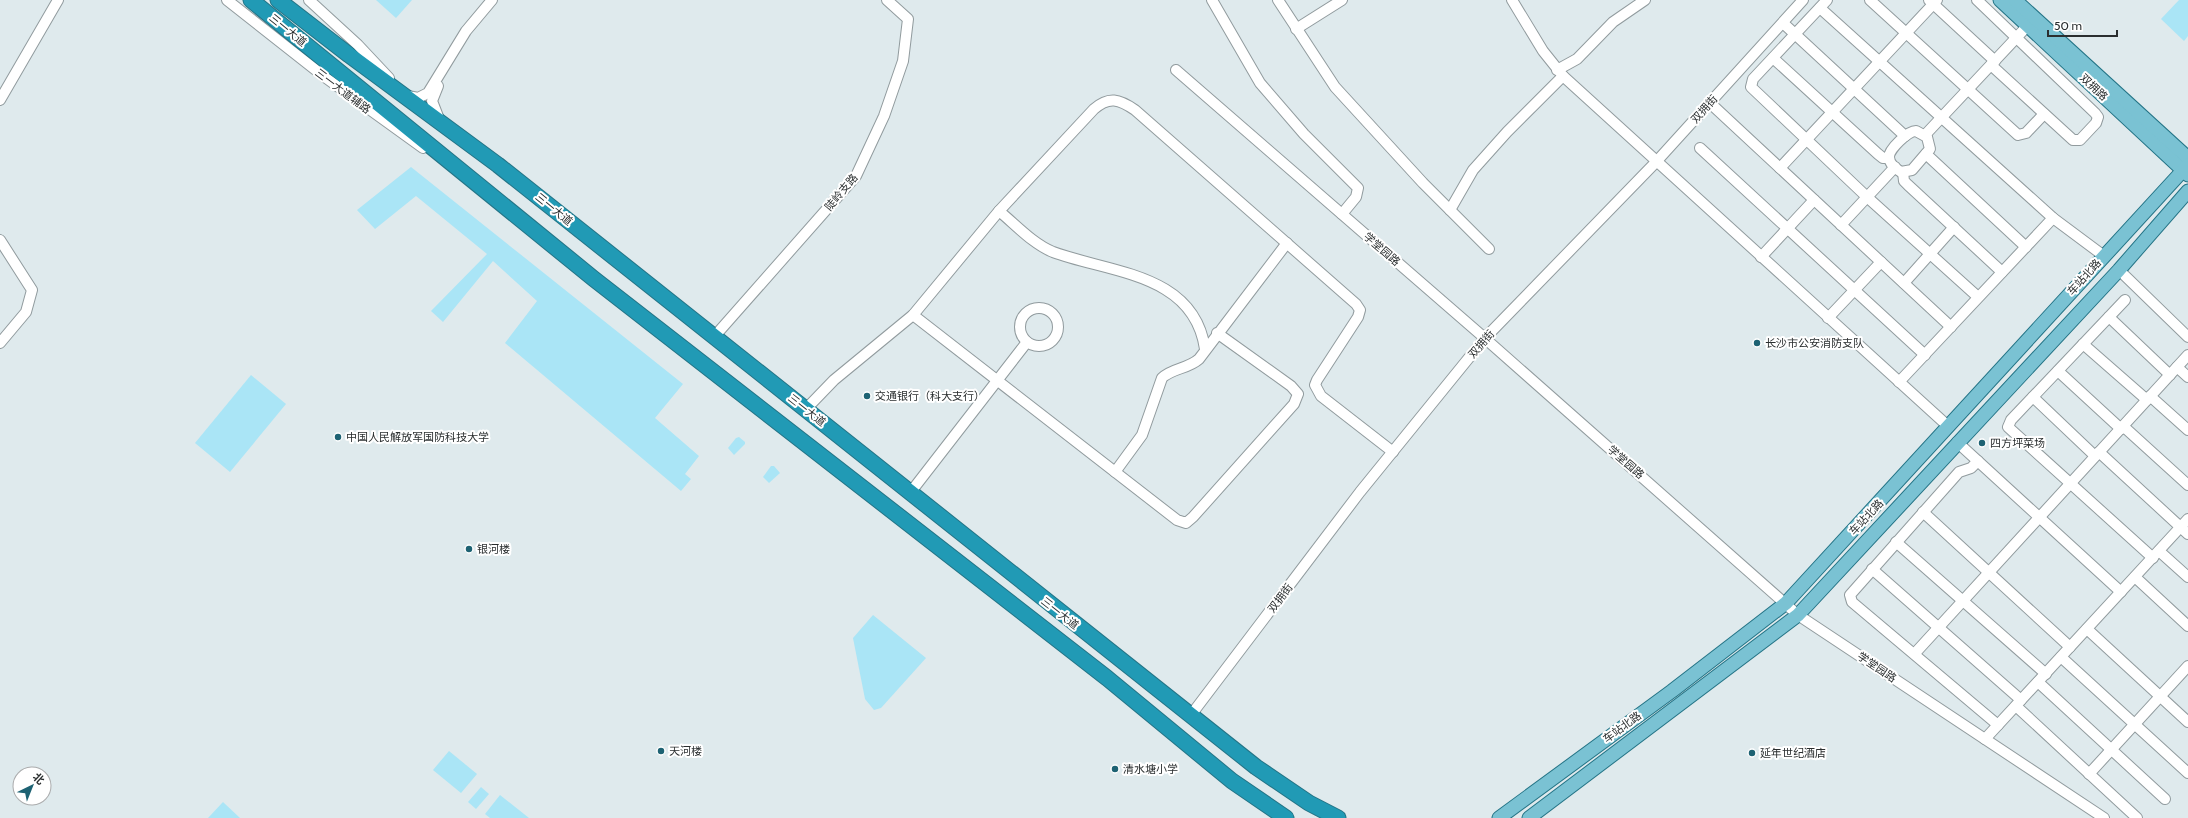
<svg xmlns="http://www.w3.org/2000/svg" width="2188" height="818" font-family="Cabin,'Noto Sans SC',sans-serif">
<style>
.green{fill:#aae5f6}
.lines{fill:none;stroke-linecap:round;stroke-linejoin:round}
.minor-casing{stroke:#919b9e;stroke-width:12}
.major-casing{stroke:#247486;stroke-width:15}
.highway-casing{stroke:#247486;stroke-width:17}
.minor{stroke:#fff;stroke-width:10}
.major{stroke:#7ac2d3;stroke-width:13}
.highway{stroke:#219ab5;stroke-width:15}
.poi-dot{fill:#1d6273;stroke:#fff;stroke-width:1.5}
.labels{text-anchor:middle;stroke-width:4;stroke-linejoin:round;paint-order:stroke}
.street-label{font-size:11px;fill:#2a2e2f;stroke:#fff}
.poi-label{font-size:11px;fill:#2a2e2f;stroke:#fff;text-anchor:start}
</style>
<rect width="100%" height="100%" fill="#dfeaed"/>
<!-- green -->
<g class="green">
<path d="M376,0H412L396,18Z"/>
<path d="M2179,0H2188V36L2184,41L2161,19Z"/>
<path d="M411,167L683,384L655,418L699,456L685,474L691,479L681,491L505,343L537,301L493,261L443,322L431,311L487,254L416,196L375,229L357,210Z"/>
<path d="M251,375L286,404L230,472L195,443Z"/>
<path d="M739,437L745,442V444L734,455L728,448L736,438Z"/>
<path d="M771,466H774L780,473L769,483L763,477Z"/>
<path d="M873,615L926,658L881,708L874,710L865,699L853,638Z"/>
<path d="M449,751L477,774L461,793L433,770Z"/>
<path d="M481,787L489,794L476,809L468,802Z"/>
<path d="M500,795L529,818H490L485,814Z"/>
<path d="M223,802L240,818H208Z"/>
</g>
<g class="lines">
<!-- minor casing -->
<g class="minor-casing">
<g id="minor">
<path d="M227,0L326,78L423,148"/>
<path d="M309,0L358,45L389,78"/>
<path d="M1212,0L1260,83L1304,134L1358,188L1356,197L1342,214"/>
<path d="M1278,0L1335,87L1423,183L1489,249"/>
<path d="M1512,0L1543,51L1563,76L1949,427"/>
<path d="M1827,0L1753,79L1751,87L1867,197L1978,297"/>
<path d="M1870,0L2018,135L2026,133L2044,114"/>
<path d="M1929,0L1995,61"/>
<path d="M1977,0L2095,113L2098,117L2096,123L2080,140H2073L1991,65"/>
<path d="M1820,8L2053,218L2104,256"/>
<path d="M1783,23L1905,136"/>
<path d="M1296,29L1342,0"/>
<path d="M1773,58L1878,154L1883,158H1889"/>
<path d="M1176,70L1480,334L1798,615L2104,818"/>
<path d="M1557,70L1577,59L1613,22L1645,0"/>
<path d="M438,86L432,101L439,119"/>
<path d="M408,96L418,98L428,93L466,31L492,0"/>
<path d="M0,100L58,0"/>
<path d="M1710,103L1951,327"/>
<path d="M1916,131L1927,137L1930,149L1912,170L1901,172C1896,169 1889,164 1889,157C1889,149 1908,131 1916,131Z"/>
<path d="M1925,135L2032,21"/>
<path d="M1700,148L1925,355"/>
<path d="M1926,154L2026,247"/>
<path d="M1780,168L1937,0"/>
<path d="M1903,172L1904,181L1908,185L2002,272"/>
<path d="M1450,210L1473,170L1507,132L1563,76"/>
<path d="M999,211C1016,225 1033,244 1053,252C1110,273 1194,273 1205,349"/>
<path d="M1841,225L1895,167"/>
<path d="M0,240L32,290L26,312L0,343"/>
<path d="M1761,257L1814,200"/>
<path d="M2119,270L2188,337"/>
<path d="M1904,283L1954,227"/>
<path d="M2125,300L2011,420L2008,427L2153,558"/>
<circle cx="1039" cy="327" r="19"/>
<path d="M913,315L1177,520L1186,523L1193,517L1294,404L1298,394L1291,386L1217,333"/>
<path d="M2109,317L2170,375"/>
<path d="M1828,318L1881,262"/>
<path d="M714,337L856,176L884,116L903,61L908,19L887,0"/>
<path d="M2083,344L2147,400"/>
<path d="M2177,367L2188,377"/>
<path d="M2058,371L2121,429"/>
<path d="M1899,382L2053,218"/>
<path d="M2150,396L2188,430"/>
<path d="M2033,397L2095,456"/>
<path d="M806,409L834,380L913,315L999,211L1094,109C1109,96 1119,99 1135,110L1356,304L1360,310L1358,317L1317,380L1315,385L1321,396L1393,452"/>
<path d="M2123,426L2188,485"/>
<path d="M1957,442L2121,592"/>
<path d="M2099,452L2188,534"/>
<path d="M1978,461L1971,468L1959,472L1850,595L1852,602L1998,725"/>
<path d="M1115,472L1142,435L1162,378C1172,368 1188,369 1199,359L1287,243"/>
<path d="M910,493L1027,342"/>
<path d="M1923,512L2070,647"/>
<path d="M1896,542L2046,674"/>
<path d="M2159,551L2188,577"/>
<path d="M1872,569L2021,700"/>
<path d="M2135,577L2188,626"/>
<path d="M2087,629L2188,722"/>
<path d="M1917,651L2188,355"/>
<path d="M2061,657L2188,773"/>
<path d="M2038,682L2165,799"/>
<path d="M2016,706L2137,818"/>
<path d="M1191,715L1360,492L1485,338L1656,162L1803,0"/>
<path d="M1985,739L2188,519"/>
<path d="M2089,774L2188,666"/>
</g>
</g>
<!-- major casing -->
<g class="major-casing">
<g id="major">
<path d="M2000,0L2188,175"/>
<path d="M2015,0L2188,158"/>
<path d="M1499,818L1672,691L1786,603L2188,165"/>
<path d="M1529,818L1798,615L2119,270L2188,191"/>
</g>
</g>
<!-- highway casing -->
<g class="highway-casing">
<g id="highway">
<path d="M251,0L594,279L1107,678L1232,781L1286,818"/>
<path d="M278,0L349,55L498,165L1256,767L1309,803L1338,818"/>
</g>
</g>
<!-- minor -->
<use href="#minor" class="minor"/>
<!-- major -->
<use href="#major" class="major"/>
<!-- highway -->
<use href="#highway" class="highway"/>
</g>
<!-- markers -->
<g class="poi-dot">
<circle cx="1757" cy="343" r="4"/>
<circle cx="867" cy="396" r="4"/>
<circle cx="338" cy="437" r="4"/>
<circle cx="1982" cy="443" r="4"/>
<circle cx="469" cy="549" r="4"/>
<circle cx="661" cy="751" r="4"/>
<circle cx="1752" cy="753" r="4"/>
<circle cx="1115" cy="769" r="4"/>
</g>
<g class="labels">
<!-- street labels -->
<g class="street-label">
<text transform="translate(288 30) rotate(39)" y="4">三一大道</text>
<text transform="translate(2094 87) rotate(43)" y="4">双拥路</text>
<text transform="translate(343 91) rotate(37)" y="4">三一大道辅路</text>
<text transform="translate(1704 109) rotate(-48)" y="4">双拥街</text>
<text transform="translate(841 192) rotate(-50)" y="4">陡岭支路</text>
<text transform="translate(554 209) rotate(39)" y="4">三一大道</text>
<text transform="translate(1382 249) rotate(41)" y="4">学堂园路</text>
<text transform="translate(2084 277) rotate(-48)" y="4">车站北路</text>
<text transform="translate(1481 344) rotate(-49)" y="4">双拥街</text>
<text transform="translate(807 410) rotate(38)" y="4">三一大道</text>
<text transform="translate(1626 462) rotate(41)" y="4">学堂园路</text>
<text transform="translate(1866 517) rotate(-47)" y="4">车站北路</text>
<text transform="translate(1280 598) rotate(-53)" y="4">双拥街</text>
<text transform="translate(1060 613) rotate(38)" y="4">三一大道</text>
<text transform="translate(1877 667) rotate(34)" y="4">学堂园路</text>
<text transform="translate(1622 727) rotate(-36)" y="4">车站北路</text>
</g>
<!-- poi labels -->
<g class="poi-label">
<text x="1765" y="347">长沙市公安消防支队</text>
<text x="875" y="400">交通银行（科大支行）</text>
<text x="346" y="441">中国人民解放军国防科技大学</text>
<text x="1990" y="447">四方坪菜场</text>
<text x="477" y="553">银河楼</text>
<text x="669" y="755">天河楼</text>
<text x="1760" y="757">延年世纪酒店</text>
<text x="1123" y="773">清水塘小学</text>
</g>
</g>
<!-- north arrow -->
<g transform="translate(32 786) rotate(43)"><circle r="19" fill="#ffffff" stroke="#aaabac"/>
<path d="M0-3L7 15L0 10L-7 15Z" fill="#1d6273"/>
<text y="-6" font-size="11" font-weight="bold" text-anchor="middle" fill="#2a2e2f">北</text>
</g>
<!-- scale -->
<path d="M2048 30v6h69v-6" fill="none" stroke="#2a2e2f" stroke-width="2"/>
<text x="2054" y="30" font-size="12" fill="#2a2e2f" stroke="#ffffff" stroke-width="3" paint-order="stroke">50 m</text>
</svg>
